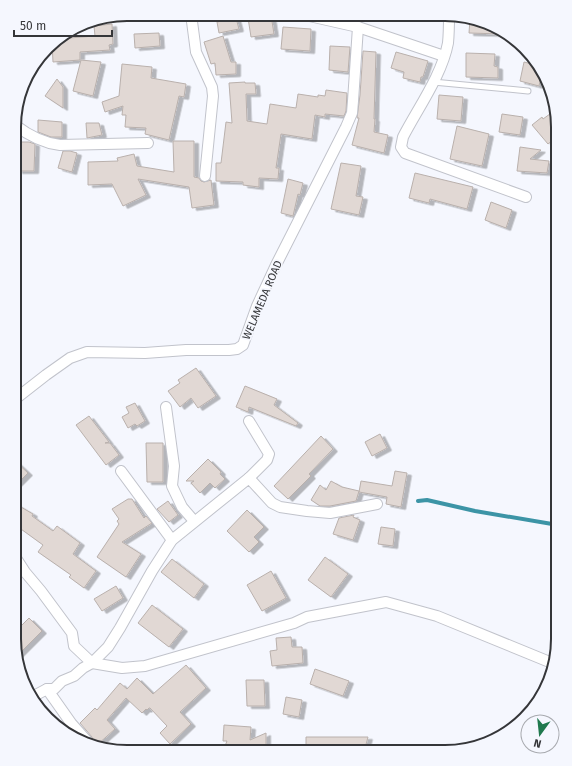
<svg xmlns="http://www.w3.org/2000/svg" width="572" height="766" font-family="'Fira Sans',sans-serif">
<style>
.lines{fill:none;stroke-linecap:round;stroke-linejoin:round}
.stream{stroke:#3c94a6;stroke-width:4}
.building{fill:#e1d8d4;stroke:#b9b0ac;filter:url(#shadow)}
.lane-casing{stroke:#c1c3cb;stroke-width:7}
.street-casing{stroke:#c1c3cb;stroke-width:12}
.lane{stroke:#fff;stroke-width:5}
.street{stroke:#fff;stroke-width:10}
.labels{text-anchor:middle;stroke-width:3.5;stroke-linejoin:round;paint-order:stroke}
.street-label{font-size:11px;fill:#353639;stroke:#f5f7fe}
.rim{fill:none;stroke:#353639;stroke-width:2}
</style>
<defs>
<filter id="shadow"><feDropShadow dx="4.5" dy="2.5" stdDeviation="0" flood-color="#0004"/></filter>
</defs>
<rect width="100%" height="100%" fill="#f5f7fe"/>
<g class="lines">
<!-- stream -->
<path class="stream" d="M418,501L427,500L475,511L558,525"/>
</g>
<!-- building -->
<g class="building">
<path d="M271,15L274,34L251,37L248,18Z"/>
<path d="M236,18L239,29L219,33L217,22Z"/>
<path d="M470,19L503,33V34L469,33Z"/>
<path d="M112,24L113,44L109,45L110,50L80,52V60L53,62L52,43L53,42L59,38H69L95,36L94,26Z"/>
<path d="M283,27L311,29L310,51L281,49Z"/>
<path d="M159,33L160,46L135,48L134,34Z"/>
<path d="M223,36L231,62H236V74L216,75L215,63L211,64L204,42Z"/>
<path d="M330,46L350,47L348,72L329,70Z"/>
<path d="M363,51L376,52L374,119H375L374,132L388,135L384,153L352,145L359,118H357L360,95Z"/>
<path d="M396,52L428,61L423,77H421L420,82L403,78L404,72L391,68Z"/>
<path d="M466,53L495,54L494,66L498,67V78L466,77Z"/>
<path d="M81,60L101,62L93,96L73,91Z"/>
<path d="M524,62L536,65L542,72L539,86L520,81Z"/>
<path d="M122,64L152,67L151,78L186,84L184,97L179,96L169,140L145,134L146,128L125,127L126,115H122L123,106L105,112L102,102L119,96Z"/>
<path d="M57,79L63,87V108L45,96Z"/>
<path d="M245,82V83H255L256,94H246L247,121L267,124L270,104L296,108L298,94L318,97V95L325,96L326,90L347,93L346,111L344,116L325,114V117L315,115L312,139L281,134L276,168H279L278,179L259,178V187L243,185V182L216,181V163H221L226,122L232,123L229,83Z"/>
<path d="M439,95L463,97L461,121L437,119Z"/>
<path d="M554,111L558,127V136L548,144L532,125L542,117L543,119Z"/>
<path d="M502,114L523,117L520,135L499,132Z"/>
<path d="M38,120L62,122V137H51L38,132Z"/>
<path d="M86,123H99L102,135L87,138Z"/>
<path d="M457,126L489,134L482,166L450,159Z"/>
<path d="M173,141H194V177L199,178L201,181L204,182L211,180L214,205L192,208L189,187L138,179L146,195L123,206L112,184L88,185V162L118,161L117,158L134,154L137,166L174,172Z"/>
<path d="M18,142H29L35,144L34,171H18Z"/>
<path d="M520,147L541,150L530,159L549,161L547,173L517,171Z"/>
<path d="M63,151H70L77,153L72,172L58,168Z"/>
<path d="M341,163L361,166L356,196L363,197L359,215L331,209Z"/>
<path d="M415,173L473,187L467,209L430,199L429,203L409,198Z"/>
<path d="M288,179L303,183L300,195L298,194L293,216L281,213Z"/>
<path d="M491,202L512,210L506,228L485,220Z"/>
<path d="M196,368L216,396L198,408L191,398L180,407L168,391L180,383L178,380Z"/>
<path d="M245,386L277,399L274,405L298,423L296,426L249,407L248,412L236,407Z"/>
<path d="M135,403L145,421L137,426L135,424L128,428L122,417L129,413L126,407Z"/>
<path d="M89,416L109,442L105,443H110L119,455L106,465L76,425Z"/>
<path d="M380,434L387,448L372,456L365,442Z"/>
<path d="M321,436L333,449L309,474L311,476L288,499L274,486Z"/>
<path d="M146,443H163V482H147Z"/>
<path d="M208,459L221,472L220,474L225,479L215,488L210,483L200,493L191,483L194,481H186Z"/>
<path d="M14,460L28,473L14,487Z"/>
<path d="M395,471L407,473L401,507L386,504L387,497L359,492L361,481L392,486Z"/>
<path d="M331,481L342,487L359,491L356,501L330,506H320L311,500L320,485L326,490Z"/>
<path d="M128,499H132L144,518L146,516L152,523L122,542L141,554L126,577L97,557L119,524L117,521L119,519L112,509Z"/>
<path d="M168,501L178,515L169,522L157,509Z"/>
<path d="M14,503L33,514L32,516L53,531L57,526L80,543L73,554L96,571L84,588L69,577L71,575L38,552L43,545L14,524Z"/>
<path d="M247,510L264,527L254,537L259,542L249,552L227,531Z"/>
<path d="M354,515L353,517L360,520L353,540L333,534L339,518Z"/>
<path d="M381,527L395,529L393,546L378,544Z"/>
<path d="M325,557L348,574L331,597L308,580Z"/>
<path d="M172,559L204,584L194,598L161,572Z"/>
<path d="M271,571L286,598L262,611L247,585Z"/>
<path d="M116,586L123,598L102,611L94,599Z"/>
<path d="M152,605L183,629L169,647L138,623Z"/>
<path d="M29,618L42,631L18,655L14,639V633Z"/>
<path d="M291,637L292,647H302L303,663L272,666L270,651L277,650L276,638Z"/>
<path d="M186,665L206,688L180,712L191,724L170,744L160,733L167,726L150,708H149L147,710L146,709L142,713L126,698L107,720L115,729L97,745L93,744L92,737L80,723L95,708L97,710L120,683L127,689L137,678L153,694Z"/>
<path d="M315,669L349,681L343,696L310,684Z"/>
<path d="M246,680H264L265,706H247Z"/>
<path d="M286,697L302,700L299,717L283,714Z"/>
<path d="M224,725L251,727L250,740L266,733V745L251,751H223L227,741H223Z"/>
<path d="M306,737H368L364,752H306Z"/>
</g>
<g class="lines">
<!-- lane casing -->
<g class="lane-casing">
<path id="lane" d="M433,82L528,91"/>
</g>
<!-- street casing -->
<g class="street-casing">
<g id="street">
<path d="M191,14L196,52L212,87L213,96L205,176"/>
<path d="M305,15L358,27L444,56"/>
<path d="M449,15C449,24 449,33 448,43C442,75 418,108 403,137L401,147L405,153L526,197"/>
<path d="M15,125C28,135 43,143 60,145L148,143"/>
<path d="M14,400L46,375L70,358L87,352L145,353L186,350H229L237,349L243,345L257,306L276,265L346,127L352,113L353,101L358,27"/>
<path d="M166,407L174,466L172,486L182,507L194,521"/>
<path d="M249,421L269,454L267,460L249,478"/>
<path d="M121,471L172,540"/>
<path d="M14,555L25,572L41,591L72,633L74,646L92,663L122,668L145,666L294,623L307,617L386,602L437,616L552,663"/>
<path d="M47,689L71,723L87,741"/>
<path d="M32,697L47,689H54L62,681L74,676L83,668L92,663L108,647L120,628L152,571L172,540L249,478L272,503L280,507L307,511L330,513L377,504"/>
</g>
</g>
<!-- lane -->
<use href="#lane" class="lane"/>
<!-- street -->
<use href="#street" class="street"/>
</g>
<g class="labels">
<!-- street labels -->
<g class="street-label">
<text transform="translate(262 300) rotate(-67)" y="4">WELAMEDA ROAD</text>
</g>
</g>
<!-- crop -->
<path d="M0 0H572V766H0ZM127 21H445A106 106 0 0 1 551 127V639A106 106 0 0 1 445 745H127A106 106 0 0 1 21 639V127A106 106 0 0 1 127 21Z" fill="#f5f7fe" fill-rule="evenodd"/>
<path class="rim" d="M127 21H445A106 106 0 0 1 551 127V639A106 106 0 0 1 445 745H127A106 106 0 0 1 21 639V127A106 106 0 0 1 127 21Z"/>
<!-- north arrow -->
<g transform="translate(540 734) rotate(195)"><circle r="19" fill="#f5f7fe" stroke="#a8aaaf"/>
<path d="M0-3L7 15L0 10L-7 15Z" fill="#20794e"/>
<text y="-6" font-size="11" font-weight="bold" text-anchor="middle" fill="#353639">N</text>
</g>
<!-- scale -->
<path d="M14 30v6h98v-6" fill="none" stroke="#353639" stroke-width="2"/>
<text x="20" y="30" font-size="12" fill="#353639" stroke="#f5f7fe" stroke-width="3" paint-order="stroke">50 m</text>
</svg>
